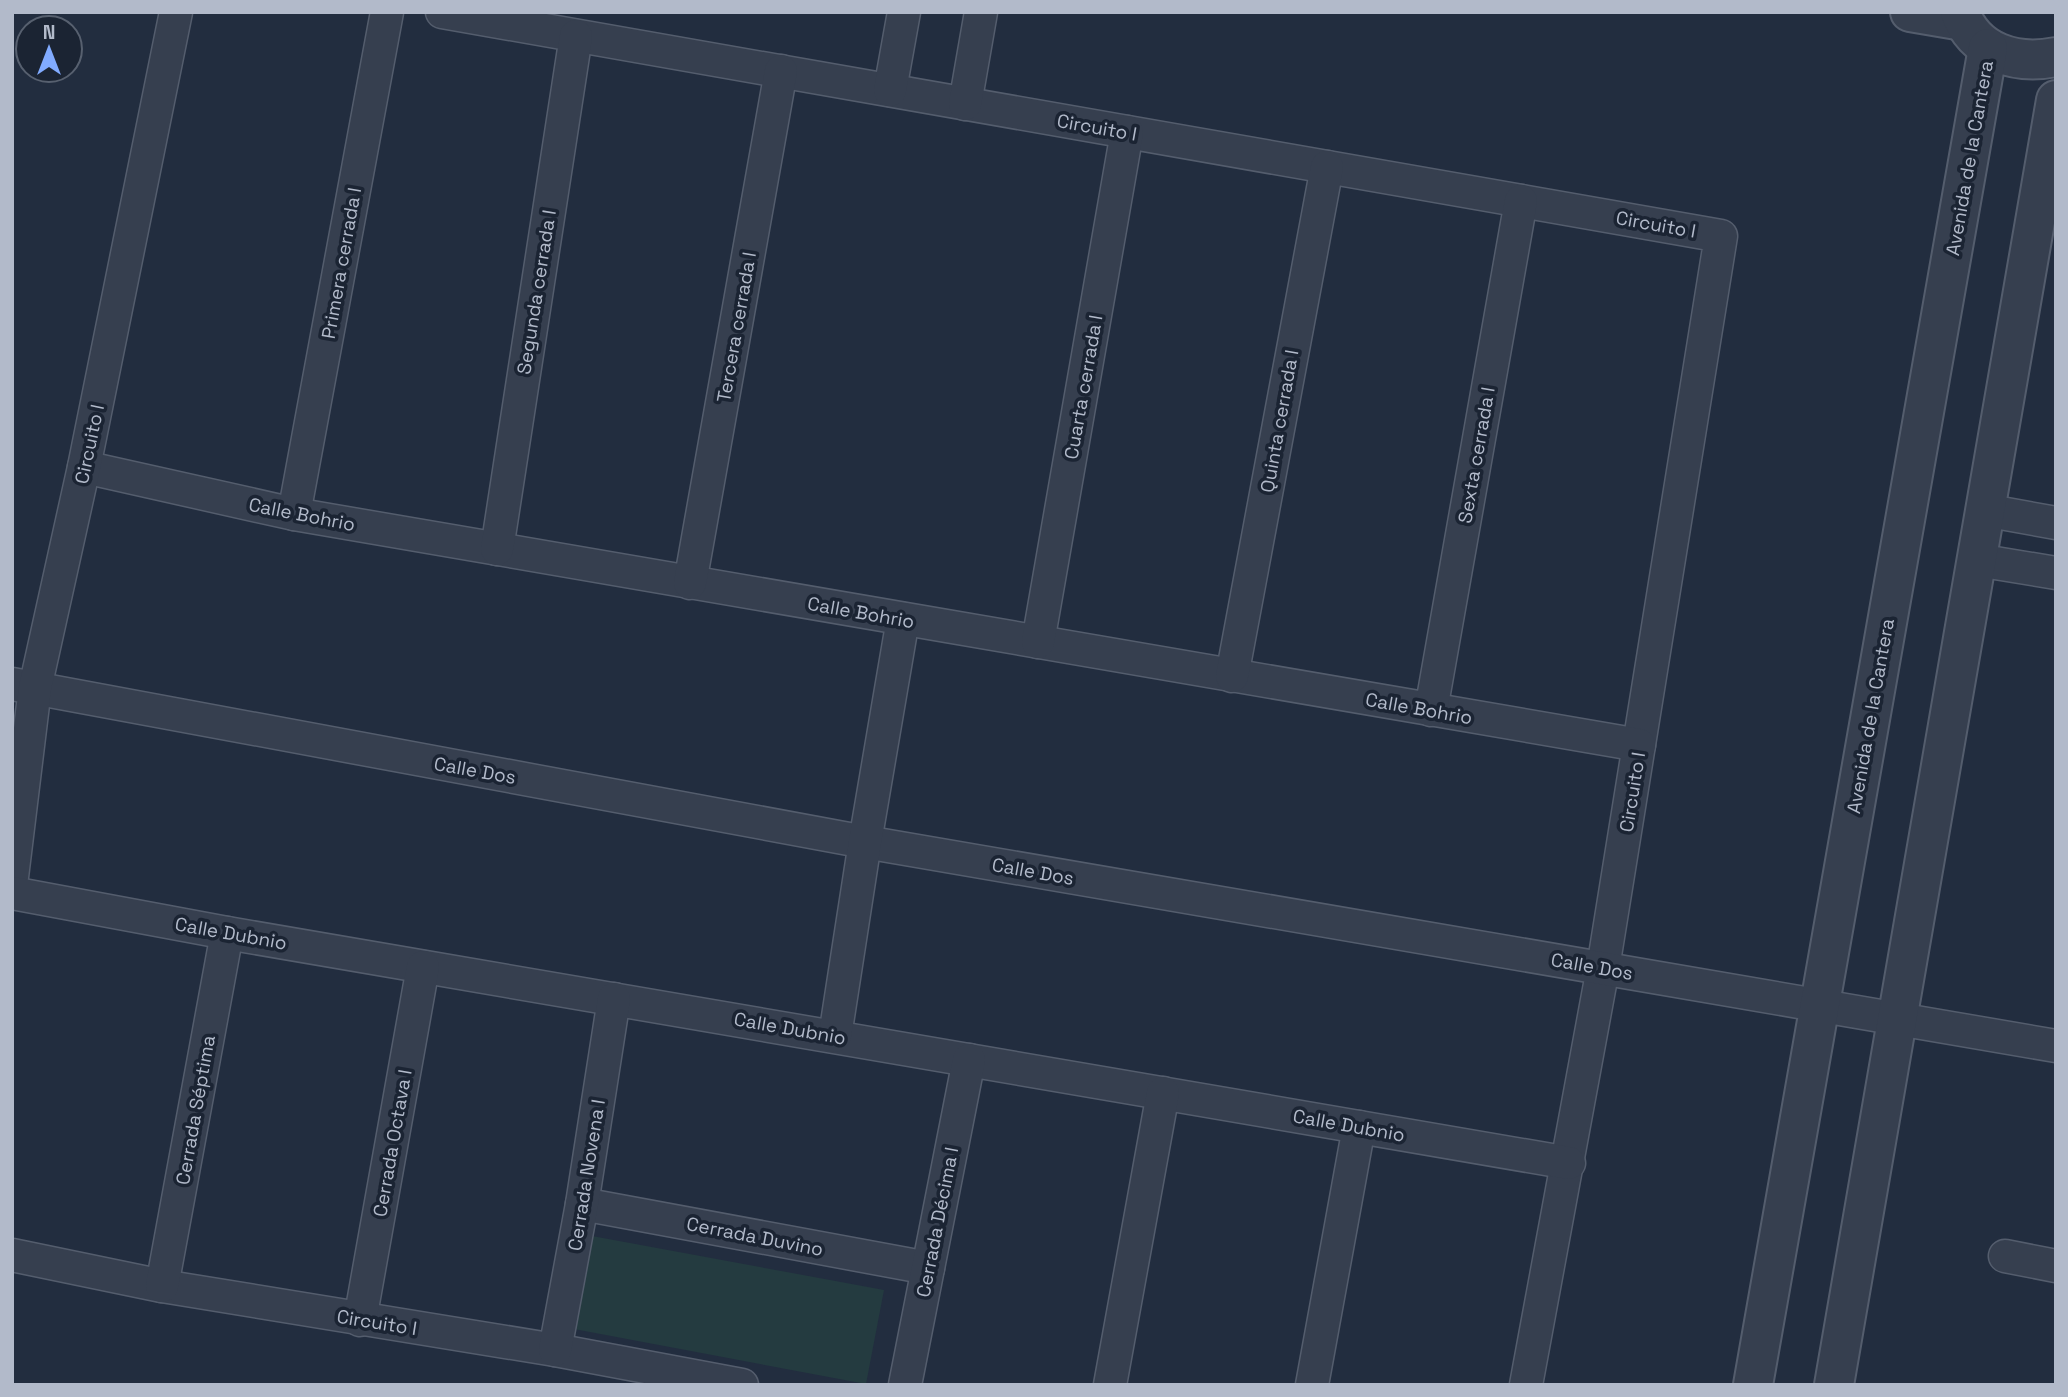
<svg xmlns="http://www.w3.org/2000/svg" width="2068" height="1397" font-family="'Space Grotesk',sans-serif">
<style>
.green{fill:#243b40}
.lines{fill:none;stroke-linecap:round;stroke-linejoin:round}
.minor-casing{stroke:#545d6d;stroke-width:35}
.tertiary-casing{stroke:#545d6d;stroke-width:42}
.minor{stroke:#363f4f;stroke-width:32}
.tertiary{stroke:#363f4f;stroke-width:38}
.labels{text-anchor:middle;stroke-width:7;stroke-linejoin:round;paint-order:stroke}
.street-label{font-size:19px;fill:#b2baca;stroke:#1b2433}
</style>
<rect width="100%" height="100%" fill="#222d3f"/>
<!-- green -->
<path class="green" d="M592,1236L884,1290L866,1384L574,1329Z"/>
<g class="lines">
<!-- minor casing -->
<g class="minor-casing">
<g id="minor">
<path d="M442,12L1721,236L1603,968L1526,1385"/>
<path d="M890,90L904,12"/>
<path d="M965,104L981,12"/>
<path d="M84,467L294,514L1639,745"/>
<path d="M1984,510L2056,523"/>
<path d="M294,514L387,12"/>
<path d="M497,549L576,36"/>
<path d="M1977,560L2056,573"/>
<path d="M690,583L781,71"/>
<path d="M1038,642L1127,132"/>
<path d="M1232,676L1327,167"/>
<path d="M12,684L865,842L2056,1046"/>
<path d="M1431,710L1521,201"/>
<path d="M12,877L35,688L84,467L176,12"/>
<path d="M12,893L227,933L1569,1163"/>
<path d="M835,1036L865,842L903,619"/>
<path d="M582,1204L928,1268"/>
<path d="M12,1255L162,1286L555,1350L742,1385"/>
<path d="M2005,1256L2056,1266"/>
<path d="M162,1286L227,933"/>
<path d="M360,1320L423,967"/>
<path d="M555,1350L582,1204L614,999"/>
<path d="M905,1385L969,1060"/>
<path d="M1110,1385L1163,1093"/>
<path d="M1312,1385L1359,1127"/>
</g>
</g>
<!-- tertiary casing -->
<g class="tertiary-casing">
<g id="tertiary">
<path d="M1910,12L1963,21"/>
<path d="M1960,12C1975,53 2016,65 2056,57"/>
<path d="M1753,1385L1988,48"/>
<path d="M1834,1385L2056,100"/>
</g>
</g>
<!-- minor -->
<use href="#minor" class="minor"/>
<!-- tertiary -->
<use href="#tertiary" class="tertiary"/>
</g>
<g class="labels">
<!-- street labels -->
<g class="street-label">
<text transform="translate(1097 127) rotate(10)" y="7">Circuito I</text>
<text transform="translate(1969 158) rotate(-80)" y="7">Avenida de la Cantera</text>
<text transform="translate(1656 224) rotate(10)" y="7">Circuito I</text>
<text transform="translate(341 263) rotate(-80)" y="7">Primera cerrada I</text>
<text transform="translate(536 292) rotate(-81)" y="7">Segunda cerrada I</text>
<text transform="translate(736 327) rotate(-80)" y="7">Tercera cerrada I</text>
<text transform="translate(1083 387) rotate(-80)" y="7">Cuarta cerrada I</text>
<text transform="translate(1279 421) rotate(-80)" y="7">Quinta cerrada I</text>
<text transform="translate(89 444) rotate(-78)" y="7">Circuito I</text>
<text transform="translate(1476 455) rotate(-80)" y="7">Sexta cerrada I</text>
<text transform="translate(302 514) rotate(11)" y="7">Calle Bohrio</text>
<text transform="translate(861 612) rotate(10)" y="7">Calle Bohrio</text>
<text transform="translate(1419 708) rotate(10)" y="7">Calle Bohrio</text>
<text transform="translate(1870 716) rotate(-80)" y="7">Avenida de la Cantera</text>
<text transform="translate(475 770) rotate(10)" y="7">Calle Dos</text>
<text transform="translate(1632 792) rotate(-81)" y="7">Circuito I</text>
<text transform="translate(1033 871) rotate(10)" y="7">Calle Dos</text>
<text transform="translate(231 933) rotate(10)" y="7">Calle Dubnio</text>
<text transform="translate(1592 966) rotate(10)" y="7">Calle Dos</text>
<text transform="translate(790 1028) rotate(10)" y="7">Calle Dubnio</text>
<text transform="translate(195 1110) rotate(-80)" y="7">Cerrada Séptima</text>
<text transform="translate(1349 1125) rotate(10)" y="7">Calle Dubnio</text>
<text transform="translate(392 1143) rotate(-80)" y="7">Cerrada Octava I</text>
<text transform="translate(586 1175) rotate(-81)" y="7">Cerrada Novena I</text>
<text transform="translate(937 1222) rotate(-79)" y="7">Cerrada Décima I</text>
<text transform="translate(755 1236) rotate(11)" y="7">Cerrada Duvino</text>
<text transform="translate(377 1322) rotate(9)" y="7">Circuito I</text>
</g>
</g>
<!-- border -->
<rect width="2068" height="1397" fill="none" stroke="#b2baca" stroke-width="28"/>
<!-- north arrow -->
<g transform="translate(49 49)"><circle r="33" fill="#1b2433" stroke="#57606f" stroke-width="2"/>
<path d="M0-5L12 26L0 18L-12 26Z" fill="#81abff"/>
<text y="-10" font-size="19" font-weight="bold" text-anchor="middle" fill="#b2baca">N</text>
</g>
</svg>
